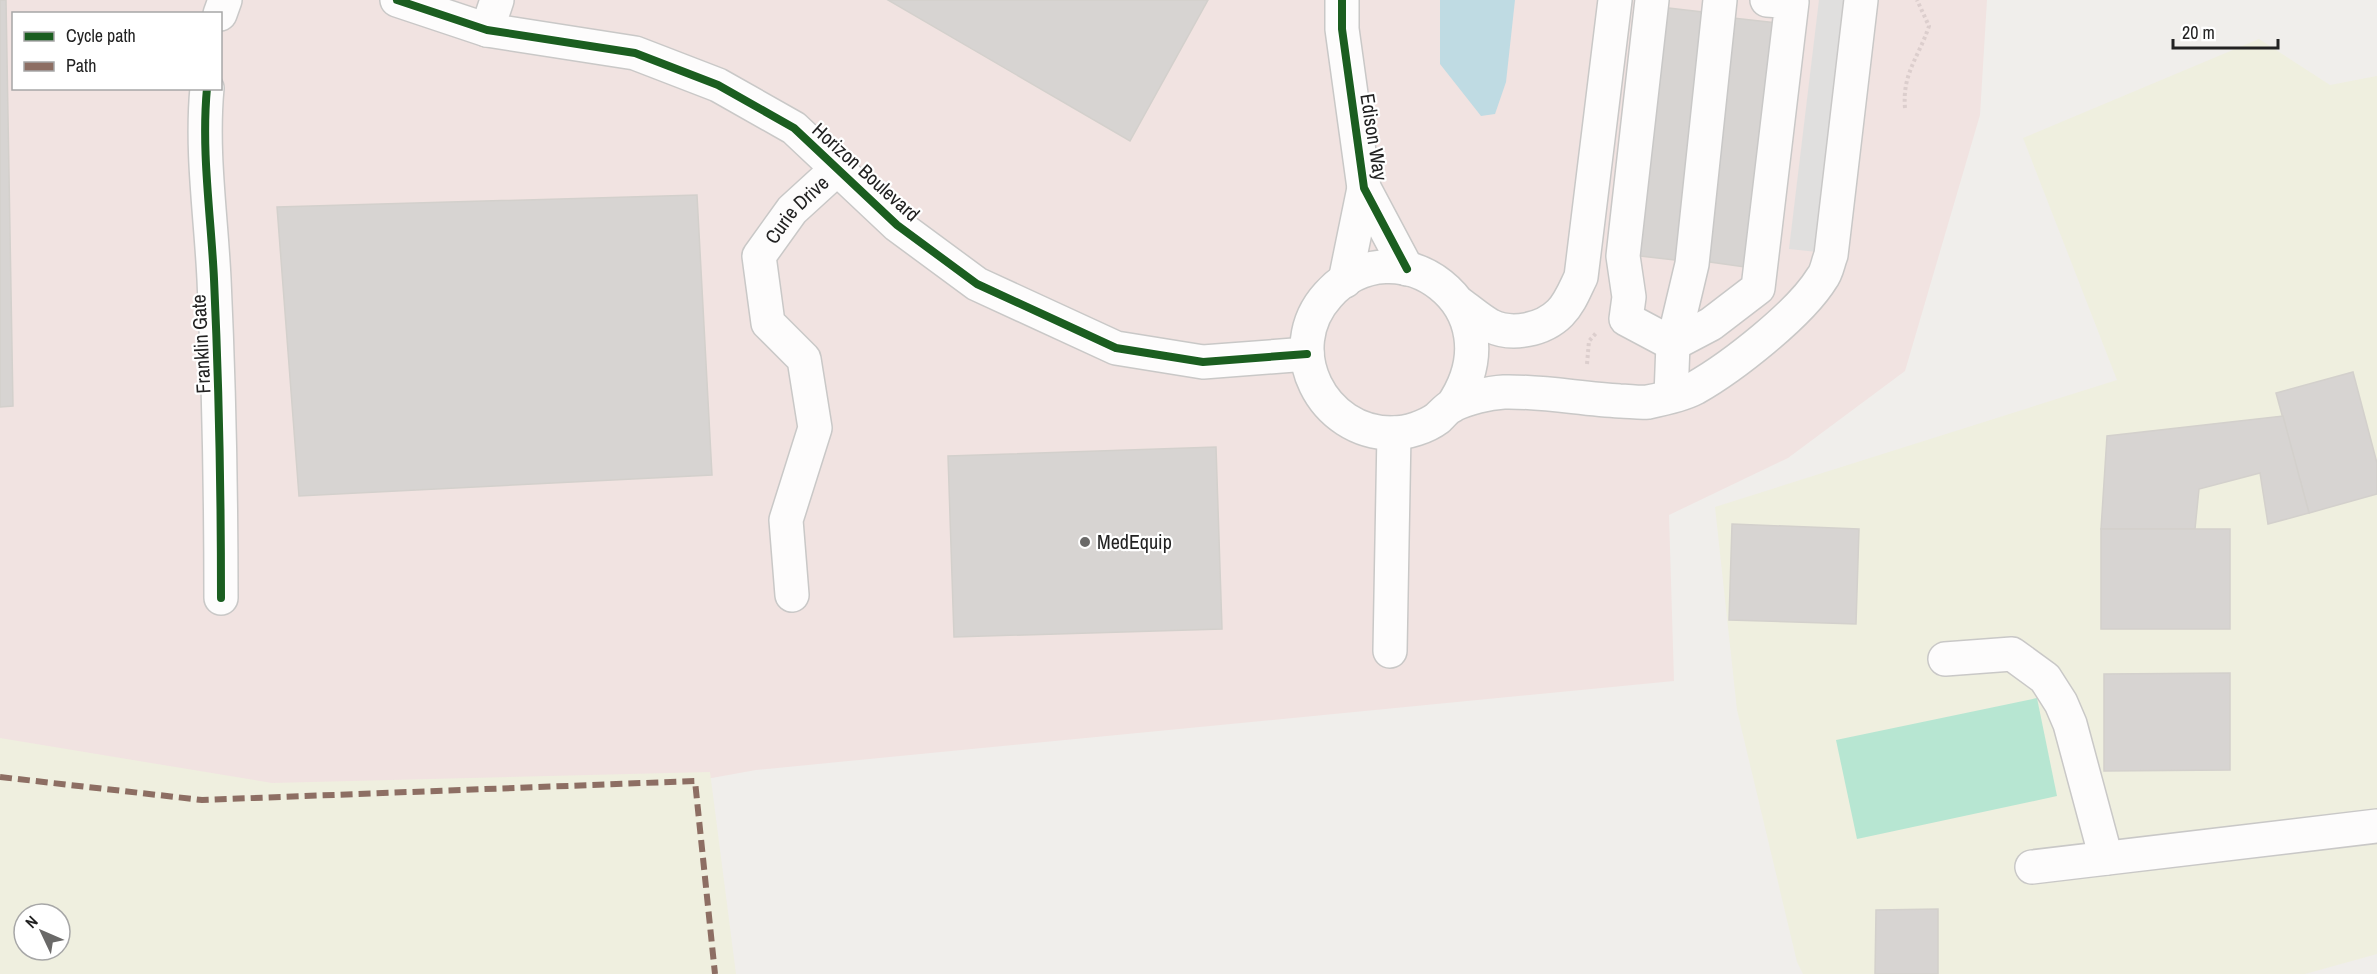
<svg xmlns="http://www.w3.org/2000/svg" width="2377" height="974" font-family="'Archivo Narrow',sans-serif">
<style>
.commercial{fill:#f1e3e1;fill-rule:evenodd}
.farmland{fill:#efefdf;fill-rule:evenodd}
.pitch{fill:#b7e6d2}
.parking{fill:#e0dfde}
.water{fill:#bfdbe3}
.building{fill:#d7d4d2;stroke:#d3d0cc;stroke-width:1.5}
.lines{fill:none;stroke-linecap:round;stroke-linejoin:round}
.minor-casing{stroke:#c9c8c7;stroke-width:36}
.path{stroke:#dccecd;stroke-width:4;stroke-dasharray:3 3;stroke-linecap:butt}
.minor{stroke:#fdfcfc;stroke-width:33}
.quiet{stroke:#8d6e63;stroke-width:6;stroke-dasharray:12 6;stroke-linecap:butt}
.cycleway-casing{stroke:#fff;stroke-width:11}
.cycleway{stroke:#1b5e20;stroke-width:8}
.poi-dot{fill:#6a6968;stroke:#fff;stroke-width:2}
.labels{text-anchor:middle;stroke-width:4.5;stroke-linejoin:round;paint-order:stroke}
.street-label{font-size:20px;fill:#222;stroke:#fff}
.poi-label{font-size:20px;fill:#222;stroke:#fff;text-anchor:start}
</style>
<rect width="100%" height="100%" fill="#f0eeeb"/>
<!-- commercial -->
<path class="commercial" d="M0,0H1987L1980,115L1905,371L1788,458L1669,515L1674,681L756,770L695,781L202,800L0,777ZM14,14H220V88H14Z"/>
<!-- farmland -->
<g class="farmland">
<path d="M2259,39L2330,85L2377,76V954L2305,974H1803L1797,962L1737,710L1715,507L2117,380L2023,138Z"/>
<path d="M0,738L272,783L710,772L736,974H0ZM24,914H60V950H24Z"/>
</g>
<!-- pitch -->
<path class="pitch" d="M2037,698L2057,796L1857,839L1836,740Z"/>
<!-- parking -->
<path class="parking" d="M1819,0H1845L1817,252L1789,249Z"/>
<!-- water -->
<path class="water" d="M1440,0H1515L1506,82L1495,114L1481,116L1440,64Z"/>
<!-- building -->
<g class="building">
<path d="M0,0H6L13,406L0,407Z"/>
<path d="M888,0H1208L1130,141Z"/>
<path d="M1660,7L1711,13L1683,261L1632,255Z"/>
<path d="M1733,18L1786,24L1759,269L1703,261Z"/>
<path d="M697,195L712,475L299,496L277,207Z"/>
<path d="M2353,372L2377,463V494L2309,513L2276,393Z"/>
<path d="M2283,416L2309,513L2268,524L2260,473L2199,489L2195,529H2101L2107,436Z"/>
<path d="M1216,447L1222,629L954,637L948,456Z"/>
<path d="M1732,524L1859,529L1856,624L1729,620Z"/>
<rect x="2101" y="529" width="129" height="100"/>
<path d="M2230,673V770L2104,771V674Z"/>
<path d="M1938,909V974H1875L1876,910Z"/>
</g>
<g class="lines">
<!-- minor casing -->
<g class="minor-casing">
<g id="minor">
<path d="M397,0L487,30L635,53L718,85L794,128L897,225L977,284L1116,348L1203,362L1307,354"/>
<path d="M1342,0V29L1364,188L1407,269"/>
<path d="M1652,0L1623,256L1629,297L1626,319L1673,344L1711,324L1758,288L1792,2L1767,0"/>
<path d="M220,14L225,0"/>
<path d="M487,30L497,0"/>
<path d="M207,88C201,152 211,216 214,279C219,386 221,492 221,598"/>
<path d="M1345,281L1364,188"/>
<path d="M1460,304C1470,311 1480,320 1491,326C1512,336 1543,330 1560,313C1570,303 1575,289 1581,277L1615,0"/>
<path d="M1671,396L1673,344L1692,264L1720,0"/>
<path d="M1452,406C1520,306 1395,220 1328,295C1279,349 1322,434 1393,433C1407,433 1426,427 1438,418C1442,414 1447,408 1453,405C1467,398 1488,393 1504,392C1542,391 1581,399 1620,401C1629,401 1639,403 1648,402C1663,399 1682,395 1695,388C1732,367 1800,314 1822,278C1827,272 1828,262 1831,255L1861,0"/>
<path id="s1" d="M792,595L786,520L815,428L804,359L768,323L759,256L792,210L838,168"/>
<path d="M1390,651L1394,433"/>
<path d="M1945,659L2012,654L2045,678L2061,703L2070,724L2106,858"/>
<path d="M2032,867L2377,826"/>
</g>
</g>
<!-- path -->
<g class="path">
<path d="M1905,108C1902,73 1919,57 1929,26L1917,0"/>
<path d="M1587,364L1589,341L1597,332"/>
</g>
<!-- minor -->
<use href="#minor" class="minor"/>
<!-- quiet -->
<path class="quiet" d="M0,777L202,800L695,781L715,974"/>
<!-- cycleway casing -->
<g class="cycleway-casing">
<g id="cycleway">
<path d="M397,0L487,30L635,53L718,85L794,128L897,225L977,284L1116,348L1203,362L1307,354"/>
<path d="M1342,0V29L1364,188L1407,269"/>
<path d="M207,88C201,152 211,216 214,279C219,386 221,492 221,598"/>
</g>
</g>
<!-- cycleway -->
<use href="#cycleway" class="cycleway"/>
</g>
<!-- markers -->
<circle class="poi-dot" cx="1085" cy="542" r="6"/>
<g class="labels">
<!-- street labels -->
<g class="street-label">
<text transform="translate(1374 137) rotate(81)" y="7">Edison Way</text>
<text transform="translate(866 172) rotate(42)" y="7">Horizon Boulevard</text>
<text dy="7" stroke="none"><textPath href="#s1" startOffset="420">Curie Drive</textPath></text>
<text transform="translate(201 344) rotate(-93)" y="7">Franklin Gate</text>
</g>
<!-- poi labels -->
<g class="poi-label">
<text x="1097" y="549">MedEquip</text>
</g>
</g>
<!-- legend -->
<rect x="12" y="12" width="210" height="78" fill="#ffffff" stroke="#a7a7a7" stroke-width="1.5"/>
<rect x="24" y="32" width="30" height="9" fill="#1b5e20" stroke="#a7a7a7" stroke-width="1.5"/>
<text x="66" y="42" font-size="18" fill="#222222">Cycle path</text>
<rect x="24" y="62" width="30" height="9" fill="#8d6e63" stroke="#a7a7a7" stroke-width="1.5"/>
<text x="66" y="72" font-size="18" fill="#222222">Path</text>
<!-- north arrow -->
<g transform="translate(42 932) rotate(314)"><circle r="28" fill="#ffffff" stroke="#a7a7a7" stroke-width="1.5"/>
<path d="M0-4.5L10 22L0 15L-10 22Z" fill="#6a6968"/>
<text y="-9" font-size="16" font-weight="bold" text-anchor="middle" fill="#222222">N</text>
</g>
<!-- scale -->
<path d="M2173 39v9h105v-9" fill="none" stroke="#222222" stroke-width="3"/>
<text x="2182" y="39" font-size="18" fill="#222222" stroke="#ffffff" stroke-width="4.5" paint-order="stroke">20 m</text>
</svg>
